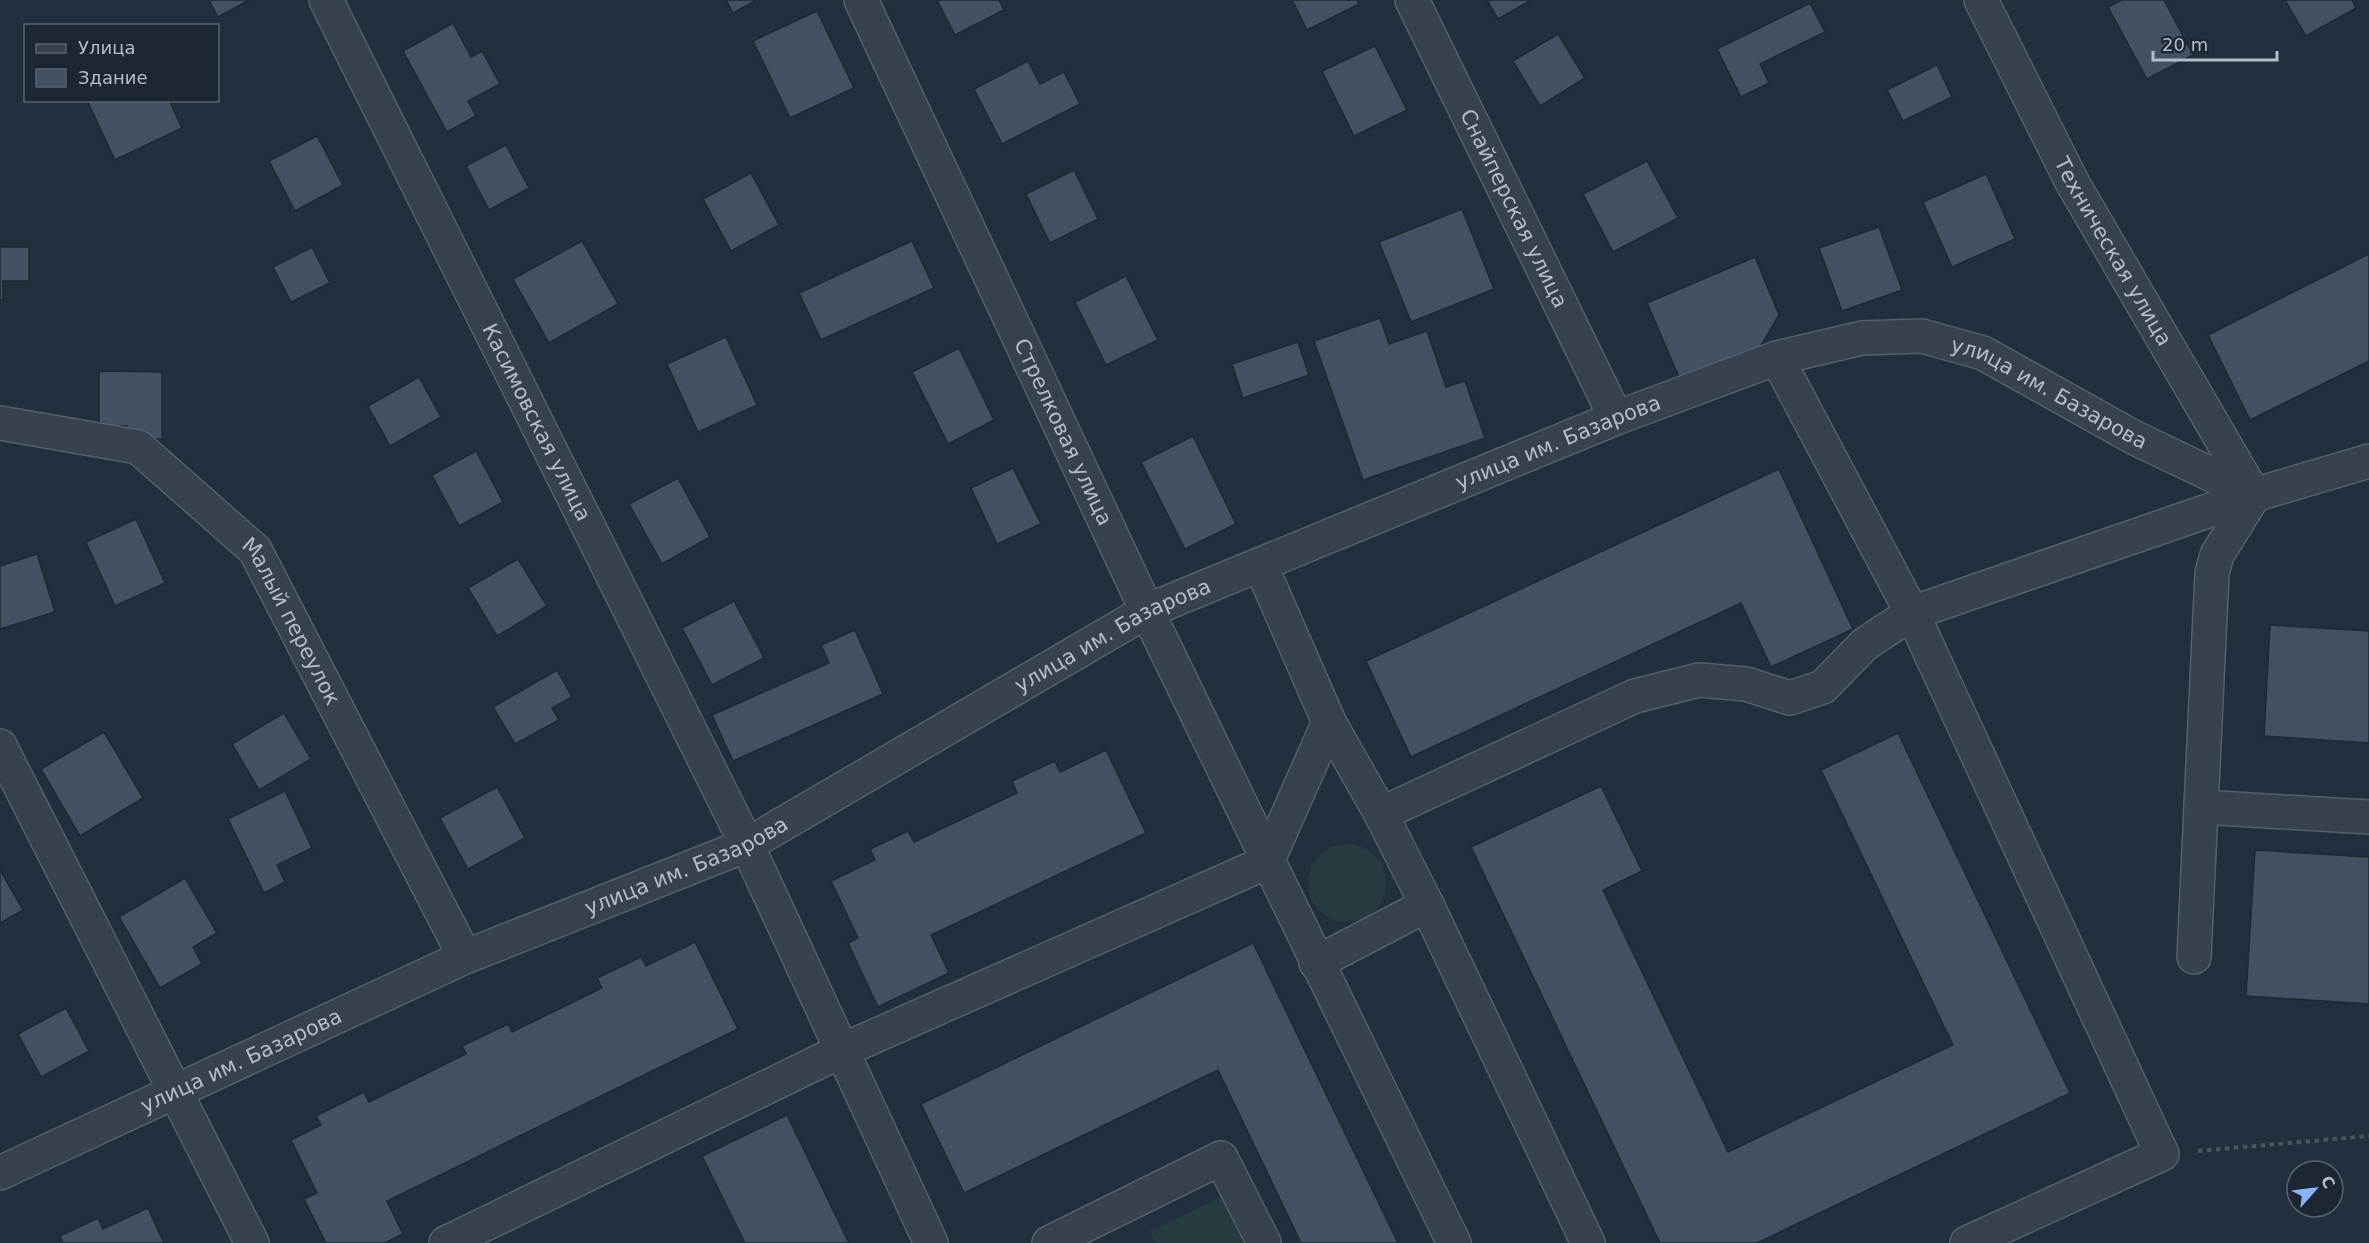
<svg xmlns="http://www.w3.org/2000/svg" width="2369" height="1243" font-family="'DejaVu Sans',sans-serif">
<style>
.green{fill:#263c3f}
.building{fill:#455162;stroke:#1f2835;stroke-width:1.5}
.lines{fill:none;stroke-linecap:round;stroke-linejoin:round}
.minor-casing{stroke:#565f6c;stroke-width:36}
.path{stroke:#44595c;stroke-width:4;stroke-dasharray:4.5 4.5;stroke-linecap:butt}
.minor{stroke:#38414e;stroke-width:33}
.labels{text-anchor:middle;stroke-width:6;stroke-linejoin:round;paint-order:stroke}
.street-label{font-size:21px;fill:#b4bcc9;stroke:#1d2633}
</style>
<rect width="100%" height="100%" fill="#242f3e"/>
<!-- green -->
<g class="green">
<circle cx="1347" cy="883" r="39"/>
<path d="M1221,1197L1243,1243H1156L1150,1231Z"/>
</g>
<!-- building -->
<g class="building">
<path d="M209,0H249L218,17Z"/>
<path d="M726,0H757L733,13Z"/>
<path d="M937,0H999L1004,10L955,35Z"/>
<path d="M1292,0H1357L1359,4L1307,30Z"/>
<path d="M1487,0H1531L1498,19Z"/>
<path d="M2122,0H2164L2193,55L2147,79L2108,7Z"/>
<path d="M2285,0H2352L2356,8L2306,36Z"/>
<path d="M1810,3L1825,32L1760,64L1769,83L1741,97L1717,49Z"/>
<path d="M817,11L854,88L790,118L753,41Z"/>
<path d="M453,23L471,57L482,51L500,84L468,101L476,116L447,132L403,51Z"/>
<path d="M1558,34L1585,78L1540,106L1513,61Z"/>
<path d="M1375,46L1407,110L1354,136L1322,71Z"/>
<path d="M1028,61L1040,84L1064,72L1080,104L1002,144L974,89Z"/>
<path d="M1937,65L1952,97L1903,121L1887,90Z"/>
<path d="M87,100H169L182,128L115,160Z"/>
<path d="M317,136L343,185L295,211L269,161Z"/>
<path d="M506,145L529,188L489,210L466,166Z"/>
<path d="M1647,161L1678,218L1613,252L1583,194Z"/>
<path d="M1074,170L1098,219L1050,243L1026,194Z"/>
<path d="M751,173L779,225L731,251L703,199Z"/>
<path d="M1986,174L2015,239L1952,267L1923,202Z"/>
<path d="M1462,209L1494,289L1411,322L1379,242Z"/>
<path d="M1879,227L1902,290L1842,311L1819,248Z"/>
<path d="M582,241L618,304L549,343L513,279Z"/>
<path d="M912,241L934,288L821,340L799,293Z"/>
<path d="M0,247H29V281H3V300H0Z"/>
<path d="M312,247L330,283L291,302L273,267Z"/>
<path d="M2369,254V361L2250,420L2208,335Z"/>
<path d="M1755,257L1779,315L1758,351L1682,384L1647,303Z"/>
<path d="M1126,276L1158,340L1106,365L1075,302Z"/>
<path d="M1380,318L1389,344L1427,331L1446,387L1465,381L1485,438L1363,480L1314,341Z"/>
<path d="M726,337L757,405L698,432L667,364Z"/>
<path d="M1298,342L1309,375L1243,398L1232,364Z"/>
<path d="M959,348L994,420L948,444L912,372Z"/>
<path d="M99,371L162,372V439L127,438V426H99Z"/>
<path d="M419,377L441,417L390,446L368,406Z"/>
<path d="M1193,436L1236,524L1185,549L1141,462Z"/>
<path d="M476,451L503,502L459,526L432,475Z"/>
<path d="M1013,468L1041,524L997,544L971,488Z"/>
<path d="M1779,469L1853,629L1771,667L1741,603L1411,757L1366,661Z"/>
<path d="M678,478L710,537L662,564L629,504Z"/>
<path d="M136,519L165,583L115,606L86,542Z"/>
<path d="M37,554L55,612L0,629V566Z"/>
<path d="M518,559L547,606L497,636L468,588Z"/>
<path d="M734,601L764,658L712,685L682,628Z"/>
<path d="M2270,625L2369,631V743L2264,736Z"/>
<path d="M855,630L883,694L733,761L712,715L829,663L821,645Z"/>
<path d="M557,670L572,697L552,708L559,720L515,744L493,707Z"/>
<path d="M284,713L311,759L259,790L232,744Z"/>
<path d="M104,732L143,798L80,836L41,769Z"/>
<path d="M1898,733L2070,1093L1757,1243H1660L1471,847L1601,786L1642,871L1603,890L1728,1152L1953,1045L1821,770Z"/>
<path d="M1106,750L1146,833L931,935L949,973L878,1007L848,943L858,938L831,881L875,860L870,849L908,831L914,842L1017,793L1012,781L1055,761L1060,772Z"/>
<path d="M497,787L525,838L468,869L440,818Z"/>
<path d="M285,791L312,848L277,865L285,882L264,893L228,819Z"/>
<path d="M2255,850L2369,857V1004L2246,996Z"/>
<path d="M0,870L23,910L0,923Z"/>
<path d="M185,878L217,933L193,947L202,964L160,988L119,917Z"/>
<path d="M695,942L738,1029L387,1201L403,1234L385,1243H326L304,1199L317,1193L291,1140L321,1125L316,1116L364,1092L369,1102L466,1054L462,1046L508,1024L512,1032L602,988L597,978L641,957L646,966Z"/>
<path d="M1253,943L1398,1243H1301L1218,1070L964,1193L921,1104Z"/>
<path d="M66,1008L89,1051L41,1077L18,1034Z"/>
<path d="M787,1115L849,1243H745L702,1156Z"/>
<path d="M148,1208L164,1243H63L60,1236L98,1218L103,1229Z"/>
</g>
<g class="lines">
<!-- minor casing -->
<g class="minor-casing">
<g id="minor">
<path id="s1" d="M326,0L747,845L931,1243"/>
<path id="s2" d="M861,0L1147,611L1454,1243"/>
<path id="s3" d="M1412,0L1616,418"/>
<path id="s4" d="M1981,0L2072,182L2254,495"/>
<path d="M1777,358L1912,613L2162,1154L1967,1243"/>
<path id="s5" d="M0,423L138,447L255,550L465,957"/>
<path d="M1261,566L1329,722L1381,814L1427,905L1588,1243"/>
<path d="M0,746L252,1243"/>
<path d="M2201,807L2369,817"/>
<path d="M1381,814L1635,696L1699,680L1746,684L1790,698L1823,687L1865,644L1912,613L2254,495L2369,461"/>
<path d="M2194,957L2212,573L2217,555L2254,495"/>
<path d="M1316,963L1427,905"/>
<path id="s6" d="M0,1173L465,957L747,845L1147,611L1616,418L1777,358L1862,338L1922,336L1983,353L2133,437L2254,495"/>
<path d="M446,1243L841,1051L1267,862L1329,722"/>
<path d="M1049,1243L1221,1158L1264,1243"/>
</g>
</g>
<!-- path -->
<path class="path" d="M2198,1151L2369,1136"/>
<!-- minor -->
<use href="#minor" class="minor"/>
</g>
<g class="labels">
<!-- street labels -->
<g class="street-label">
<text dy="7" stroke="none"><textPath href="#s3" startOffset="232">Снайперская улица</textPath></text>
<text dy="7" stroke="none"><textPath href="#s4" startOffset="284">Техническая улица</textPath></text>
<text dy="7" stroke="none"><textPath href="#s6" startOffset="2246">улица им. Базарова</textPath></text>
<text dy="7" stroke="none"><textPath href="#s1" startOffset="472">Касимовская улица</textPath></text>
<text dy="7" stroke="none"><textPath href="#s2" startOffset="477">Стрелковая улица</textPath></text>
<text dy="7" stroke="none"><textPath href="#s6" startOffset="1724">улица им. Базарова</textPath></text>
<text dy="7" stroke="none"><textPath href="#s5" startOffset="376">Малый переулок</textPath></text>
<text dy="7" stroke="none"><textPath href="#s6" startOffset="1238">улица им. Базарова</textPath></text>
<text dy="7" stroke="none"><textPath href="#s6" startOffset="752">улица им. Базарова</textPath></text>
<text dy="7" stroke="none"><textPath href="#s6" startOffset="266">улица им. Базарова</textPath></text>
</g>
</g>
<!-- legend -->
<rect x="24" y="24" width="195" height="78" fill="#1d2633" stroke="#59626f" stroke-width="1.5"/>
<rect x="36" y="44" width="30" height="9" fill="#38414e" stroke="#59626f" stroke-width="1.5"/>
<text x="78" y="54" font-size="18" fill="#b4bcc9">Улица</text>
<rect x="36" y="69" width="30" height="18" fill="#455162" stroke="#59626f" stroke-width="1.5"/>
<text x="78" y="84" font-size="18" fill="#b4bcc9">Здание</text>
<!-- north arrow -->
<g transform="translate(2315 1189) rotate(62)"><circle r="28" fill="#1d2633" stroke="#59626f" stroke-width="1.5"/>
<path d="M0-4.5L10 22L0 15L-10 22Z" fill="#8ab4f8"/>
<text y="-9" font-size="16" font-weight="bold" text-anchor="middle" fill="#b4bcc9">С</text>
</g>
<!-- scale -->
<path d="M2153 51v9h124v-9" fill="none" stroke="#b4bcc9" stroke-width="3"/>
<text x="2162" y="51" font-size="18" fill="#b4bcc9" stroke="#1d2633" stroke-width="4.5" paint-order="stroke">20 m</text>
</svg>
